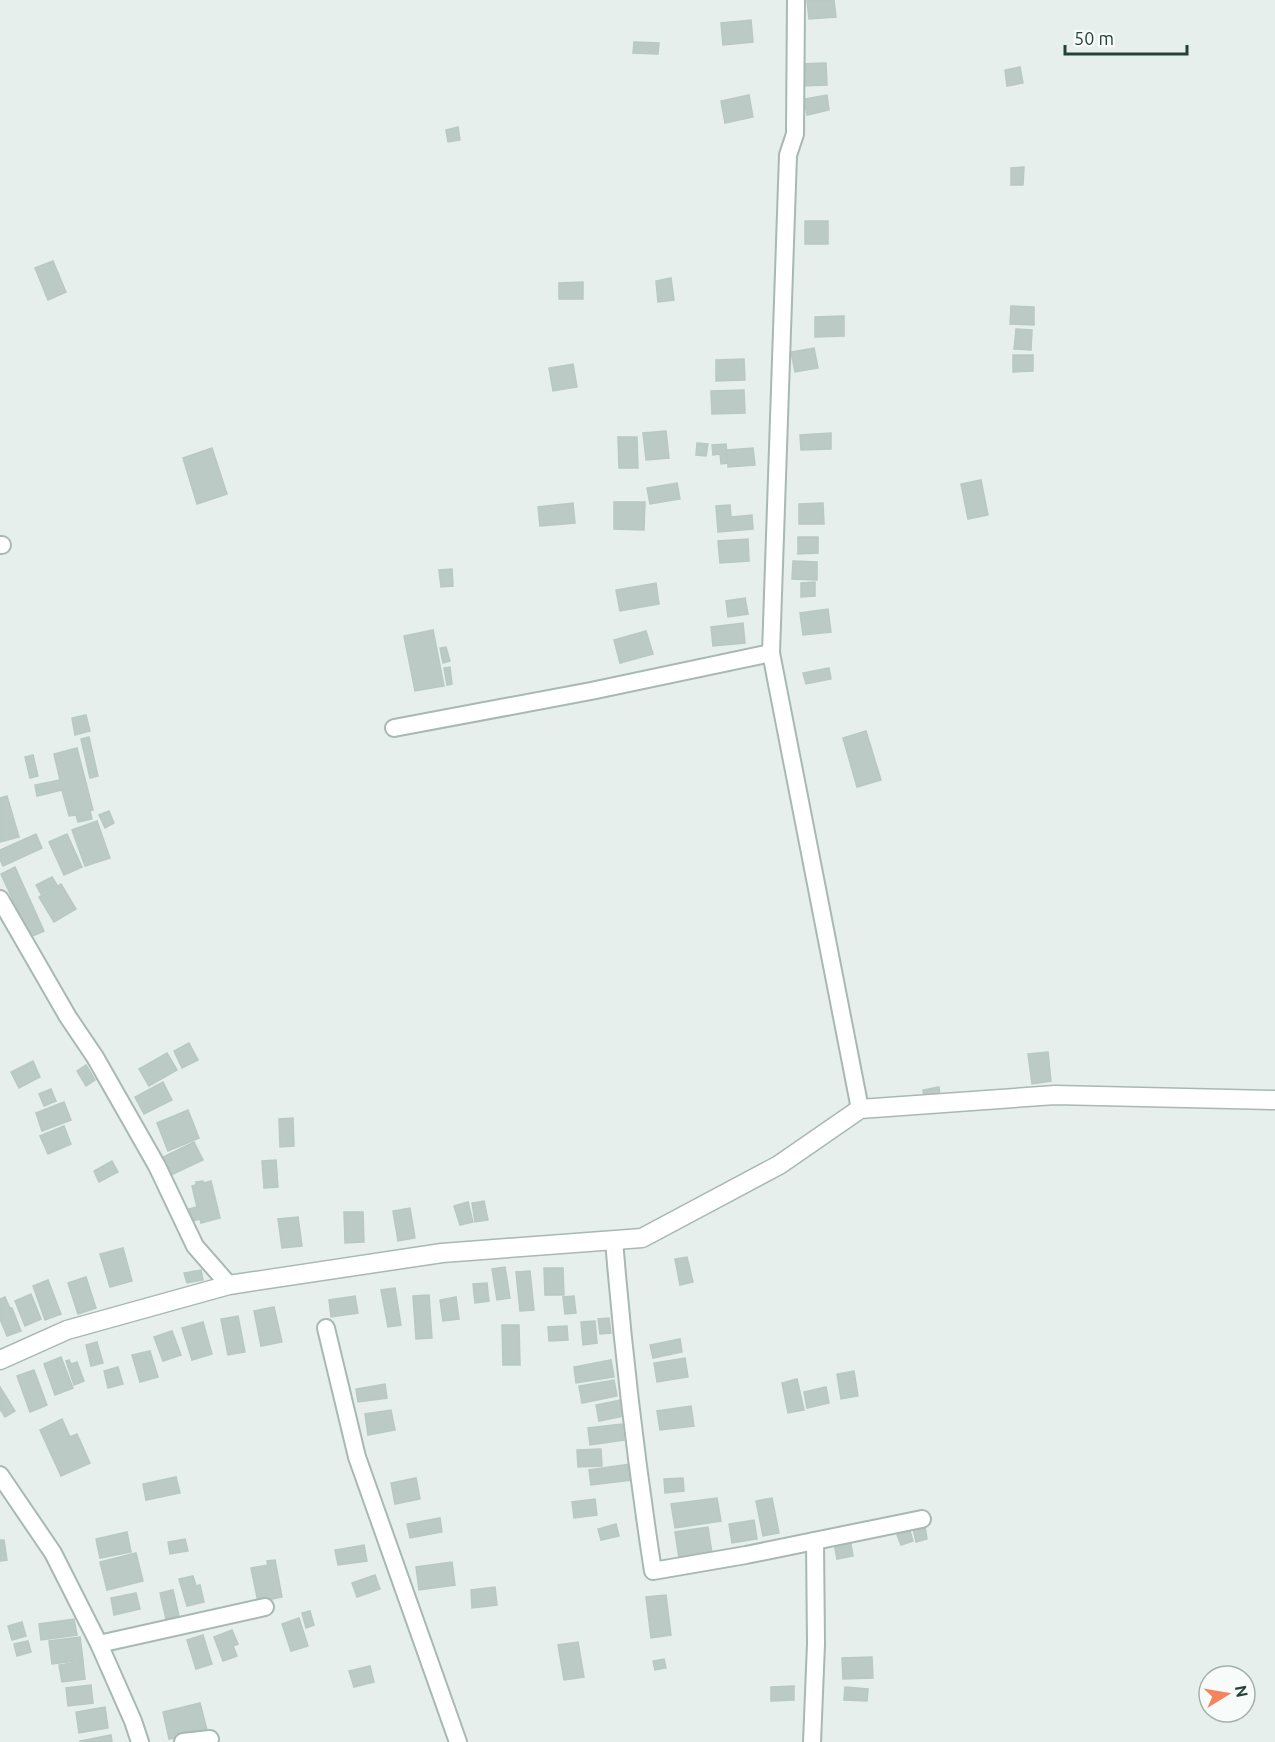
<svg xmlns="http://www.w3.org/2000/svg" width="1275" height="1742" font-family="Ubuntu,sans-serif">
<style>
.building{fill:#bbcac4;stroke:#b8c9c2;stroke-width:1.5}
.lines{fill:none;stroke-linecap:round;stroke-linejoin:round}
.minor-casing{stroke:#a8b8b2;stroke-width:20}
.tertiary-casing{stroke:#a8b8b2;stroke-width:21}
.minor{stroke:#fff;stroke-width:16}
.tertiary{stroke:#fff;stroke-width:18}
</style>
<rect width="100%" height="100%" fill="#e6efeb"/>
<!-- building -->
<g class="building">
<path d="M807,0H834L836,17L809,19Z"/>
<path d="M751,20L753,42L723,45L721,23Z"/>
<path d="M634,42L659,43L658,54L633,53Z"/>
<path d="M826,63L827,85L801,86L800,64Z"/>
<path d="M1020,67L1023,83L1007,86L1005,70Z"/>
<path d="M749,95L753,117L725,123L721,101Z"/>
<path d="M827,95L829,110L807,115L804,99Z"/>
<path d="M458,127L460,140L448,142L446,130Z"/>
<path d="M1024,167L1023,185H1011V168Z"/>
<rect x="805" y="221" width="23" height="23"/>
<path d="M53,261L66,292L48,300L35,268Z"/>
<path d="M671,278L674,300L658,302L656,281Z"/>
<path d="M583,282V299H559V283Z"/>
<path d="M1011,306L1034,307V325L1010,324Z"/>
<path d="M844,316V336L815,337V317Z"/>
<path d="M1016,329L1032,330L1031,350L1014,349Z"/>
<path d="M814,348L818,368L795,372L791,352Z"/>
<path d="M1013,355H1033V371L1013,372Z"/>
<path d="M744,359L745,380L716,381V360Z"/>
<path d="M573,364L577,387L553,391L549,368Z"/>
<path d="M744,390L745,413L712,414L711,391Z"/>
<path d="M666,431L669,458L646,460L643,433Z"/>
<path d="M831,433V449L801,450L800,435Z"/>
<path d="M618,437H637L638,468H619Z"/>
<path d="M697,443L708,444L706,456L696,455Z"/>
<path d="M726,444L728,463L721,464L720,454L713,455L712,445Z"/>
<path d="M212,448L227,494L197,504L183,458Z"/>
<path d="M753,448L755,465L728,467L727,450Z"/>
<path d="M981,480L988,515L968,519L961,484Z"/>
<path d="M677,483L680,499L650,504L647,488Z"/>
<path d="M614,502H645L644,530L614,529Z"/>
<path d="M573,503L575,523L540,526L538,507Z"/>
<path d="M823,503L824,524H799V504Z"/>
<path d="M730,505L731,517L752,515L753,529L718,532L716,506Z"/>
<path d="M798,537H818V553L798,554Z"/>
<path d="M748,539L749,561L720,563L718,541Z"/>
<path d="M793,561L817,562V580L792,579Z"/>
<path d="M452,569L453,586L441,587L439,570Z"/>
<path d="M815,582V596L801,597V583Z"/>
<path d="M656,583L659,604L620,611L616,590Z"/>
<path d="M745,598L748,614L728,617L726,601Z"/>
<path d="M828,609L831,632L803,635L800,613Z"/>
<path d="M743,623L745,643L713,646L711,627Z"/>
<path d="M433,630L444,686L415,691L404,636Z"/>
<path d="M646,631L653,654L620,663L614,640Z"/>
<path d="M446,647L450,661L443,663L440,648Z"/>
<path d="M450,667L452,684L447,685L444,668Z"/>
<path d="M829,668L831,679L806,684L803,673Z"/>
<path d="M86,715L90,731L75,735L72,718Z"/>
<path d="M866,731L881,780L857,787L843,738Z"/>
<path d="M89,737L98,776L90,778L81,739Z"/>
<path d="M77,748L93,810L90,811L92,819L78,822L76,815L69,816L62,790L37,796L35,785L60,780L54,754Z"/>
<path d="M33,755L38,776L30,778L25,757Z"/>
<path d="M7,796L19,837L0,842V798Z"/>
<path d="M109,811L114,823L105,828L99,815Z"/>
<path d="M97,821L110,858L85,866L72,830Z"/>
<path d="M36,834L42,848L3,866L0,859V850Z"/>
<path d="M67,834L82,867L64,875L49,842Z"/>
<path d="M15,867L44,931L30,937L1,874Z"/>
<path d="M52,877L57,885L41,894L36,885Z"/>
<path d="M61,884L76,909L54,922L39,897Z"/>
<path d="M189,1043L198,1060L182,1068L174,1051Z"/>
<path d="M1048,1052L1051,1081L1032,1084L1028,1054Z"/>
<path d="M167,1053L177,1070L149,1086L139,1069Z"/>
<path d="M33,1061L40,1077L19,1088L11,1072Z"/>
<path d="M86,1065L95,1080L86,1086L77,1071Z"/>
<path d="M163,1082L172,1100L144,1114L135,1097Z"/>
<path d="M939,1087L940,1096L924,1099L923,1090Z"/>
<path d="M51,1089L56,1101L44,1106L39,1094Z"/>
<path d="M64,1102L71,1120L42,1131L36,1113Z"/>
<path d="M188,1110L199,1138L168,1151L157,1123Z"/>
<path d="M293,1118L294,1146L280,1147L279,1119Z"/>
<path d="M64,1126L71,1144L48,1154L40,1136Z"/>
<path d="M194,1142L203,1160L171,1175L163,1157Z"/>
<path d="M276,1160L278,1187L264,1188L262,1161Z"/>
<path d="M112,1161L118,1172L99,1182L94,1171Z"/>
<path d="M203,1181L204,1183L211,1181L220,1218L201,1223L200,1219L188,1222L185,1210L197,1207L192,1186L196,1185V1182Z"/>
<path d="M484,1201L488,1220L475,1222L472,1203Z"/>
<path d="M468,1202L473,1222L460,1225L454,1206Z"/>
<path d="M410,1208L415,1238L398,1241L393,1211Z"/>
<path d="M344,1212H363L364,1242L345,1243Z"/>
<path d="M298,1217L302,1246L282,1248L278,1219Z"/>
<path d="M123,1248L132,1281L110,1287L100,1254Z"/>
<path d="M687,1257L693,1282L680,1285L675,1259Z"/>
<path d="M505,1267L510,1298L497,1300L492,1269Z"/>
<path d="M544,1268H563L564,1295H545Z"/>
<path d="M201,1270L203,1280L187,1283L184,1273Z"/>
<path d="M530,1271L534,1310L520,1311L516,1272Z"/>
<path d="M86,1277L96,1308L78,1314L68,1283Z"/>
<path d="M48,1280L61,1314L45,1320L33,1286Z"/>
<path d="M487,1283L489,1301L475,1303L473,1284Z"/>
<path d="M395,1288L401,1325L388,1327L381,1290Z"/>
<path d="M31,1294L41,1319L25,1326L15,1301Z"/>
<path d="M429,1295L432,1338L416,1339L413,1296Z"/>
<path d="M355,1296L358,1313L331,1317L329,1300Z"/>
<path d="M574,1296L576,1313L565,1314L563,1297Z"/>
<path d="M5,1297L10,1308H12L21,1331L7,1336L0,1319V1299Z"/>
<path d="M456,1297L459,1319L443,1321L440,1300Z"/>
<path d="M274,1307L282,1342L261,1346L254,1311Z"/>
<path d="M238,1316L245,1352L228,1355L221,1319Z"/>
<path d="M609,1318L611,1333L600,1334L598,1319Z"/>
<path d="M595,1321L597,1343L583,1345L581,1322Z"/>
<path d="M203,1322L212,1354L192,1360L182,1328Z"/>
<path d="M502,1325H519L520,1365H503Z"/>
<path d="M567,1326L568,1340L549,1341L548,1327Z"/>
<path d="M172,1331L181,1355L163,1361L154,1337Z"/>
<path d="M680,1339L682,1352L653,1358L650,1345Z"/>
<path d="M97,1342L103,1363L91,1366L86,1345Z"/>
<path d="M150,1351L158,1377L140,1382L132,1355Z"/>
<path d="M61,1357L73,1388L55,1395L44,1364Z"/>
<path d="M685,1358L688,1377L657,1382L654,1363Z"/>
<path d="M69,1360L71,1364L77,1362L84,1381L74,1385L66,1361Z"/>
<path d="M611,1360L614,1377L576,1383L574,1367Z"/>
<path d="M118,1367L123,1384L108,1388L104,1371Z"/>
<path d="M34,1370L47,1405L30,1412L17,1376Z"/>
<path d="M854,1371L858,1396L841,1399L837,1374Z"/>
<path d="M797,1379L804,1410L788,1413L782,1383Z"/>
<path d="M614,1380L617,1396L582,1403L579,1386Z"/>
<path d="M385,1384L387,1398L358,1402L356,1389Z"/>
<path d="M0,1387L15,1411L5,1417L0,1409Z"/>
<path d="M826,1387L829,1403L807,1408L804,1392Z"/>
<path d="M621,1400L624,1416L599,1421L596,1405Z"/>
<path d="M691,1406L694,1426L660,1430L657,1411Z"/>
<path d="M391,1410L395,1430L368,1435L365,1414Z"/>
<path d="M62,1419L70,1437L77,1434L90,1463L61,1476L40,1430Z"/>
<path d="M622,1424L624,1440L590,1445L588,1428Z"/>
<path d="M601,1449L602,1466L578,1467L577,1450Z"/>
<path d="M630,1464L632,1480L591,1485L589,1470Z"/>
<path d="M176,1477L180,1493L146,1500L143,1484Z"/>
<path d="M416,1478L420,1499L395,1504L391,1483Z"/>
<path d="M683,1478L684,1491L665,1493L664,1479Z"/>
<path d="M717,1498L721,1521L675,1528L671,1504Z"/>
<path d="M772,1498L779,1533L763,1536L756,1501Z"/>
<path d="M595,1499L597,1515L574,1518L572,1502Z"/>
<path d="M440,1518L442,1532L410,1538L407,1524Z"/>
<path d="M754,1520L757,1539L732,1543L729,1524Z"/>
<path d="M616,1524L619,1536L601,1540L598,1529Z"/>
<path d="M925,1526L927,1539L916,1542L913,1528Z"/>
<path d="M708,1527L712,1553L679,1558L675,1532Z"/>
<path d="M910,1531L913,1541L901,1545L897,1535Z"/>
<path d="M127,1532L131,1552L100,1558L96,1539Z"/>
<path d="M185,1539L188,1551L170,1554L168,1542Z"/>
<path d="M850,1539L853,1556L837,1559L834,1543Z"/>
<path d="M0,1540H4L7,1560L0,1561Z"/>
<path d="M364,1545L367,1561L338,1565L335,1550Z"/>
<path d="M136,1553L143,1581L107,1590L100,1562Z"/>
<path d="M275,1560L282,1597L258,1602L251,1568L268,1565L267,1561Z"/>
<path d="M452,1562L455,1585L419,1590L416,1567Z"/>
<path d="M375,1575L380,1589L357,1597L352,1583Z"/>
<path d="M193,1576L196,1586L200,1585L204,1602L187,1606L179,1579Z"/>
<path d="M495,1587L497,1605L472,1608L471,1590Z"/>
<path d="M173,1590L179,1616L166,1619L160,1593Z"/>
<path d="M136,1593L140,1609L114,1615L111,1598Z"/>
<path d="M666,1595L671,1635L651,1638L646,1597Z"/>
<path d="M310,1611L314,1625L306,1628L302,1613Z"/>
<path d="M299,1618L308,1646L291,1651L282,1624Z"/>
<path d="M74,1619L77,1635L41,1640L39,1624Z"/>
<path d="M22,1622L26,1636L12,1640L8,1626Z"/>
<path d="M232,1630L238,1644L233,1646L237,1656L223,1661L214,1637Z"/>
<path d="M203,1635L212,1664L196,1669L187,1640Z"/>
<path d="M80,1637L83,1660L52,1664L49,1641Z"/>
<path d="M28,1641L31,1652L17,1656L14,1644Z"/>
<path d="M578,1642L584,1677L564,1680L558,1645Z"/>
<path d="M872,1657L873,1678L843,1679L842,1658Z"/>
<path d="M664,1659L666,1668L655,1670L653,1661Z"/>
<path d="M83,1661L85,1679L62,1682L59,1665Z"/>
<path d="M370,1666L374,1682L354,1687L349,1671Z"/>
<path d="M91,1685L93,1703L68,1706L66,1688Z"/>
<path d="M794,1686V1700L771,1701V1687Z"/>
<path d="M845,1687L868,1689L867,1701L844,1700Z"/>
<path d="M200,1703L207,1730L169,1739L163,1712Z"/>
<path d="M105,1707L108,1728L79,1733L76,1712Z"/>
<path d="M111,1735L112,1742H80V1741Z"/>
</g>
<g class="lines">
<!-- minor casing -->
<g class="minor-casing">
<g id="minor">
<path d="M796,0L795,134L788,155L771,653L860,1109"/>
<path d="M0,545H2"/>
<path d="M394,728L591,691L771,653"/>
<path d="M0,899L68,1017L95,1057L157,1166L195,1246L229,1285"/>
<path d="M614,1240C623,1351 636,1461 653,1571L746,1555L922,1519"/>
<path d="M326,1328L357,1457L458,1742"/>
<path d="M0,1475L53,1553L99,1644L133,1721L140,1742"/>
<path d="M99,1644L265,1607"/>
<path d="M183,1742L210,1739"/>
<path d="M812,1742L816,1644L815,1541"/>
</g>
</g>
<!-- tertiary casing -->
<g class="tertiary-casing">
<path id="tertiary" d="M0,1360L67,1330L229,1285L442,1253L642,1238L779,1165L860,1109L1055,1095L1275,1100"/>
</g>
<!-- minor -->
<use href="#minor" class="minor"/>
<!-- tertiary -->
<use href="#tertiary" class="tertiary"/>
</g>
<!-- north arrow -->
<g transform="translate(1227 1694) rotate(79)"><circle r="28" fill="#f7fbf9" stroke="#a3b1ad" stroke-width="1.5"/>
<path d="M0-4.5L10 22L0 15L-10 22Z" fill="#f4845f"/>
<text y="-9" font-size="16" font-weight="bold" text-anchor="middle" fill="#24423a">N</text>
</g>
<!-- scale -->
<path d="M1065 45v9h122v-9" fill="none" stroke="#24423a" stroke-width="3"/>
<text x="1074" y="45" font-size="18" fill="#24423a" stroke="#f7fbf9" stroke-width="4.5" paint-order="stroke">50 m</text>
</svg>
